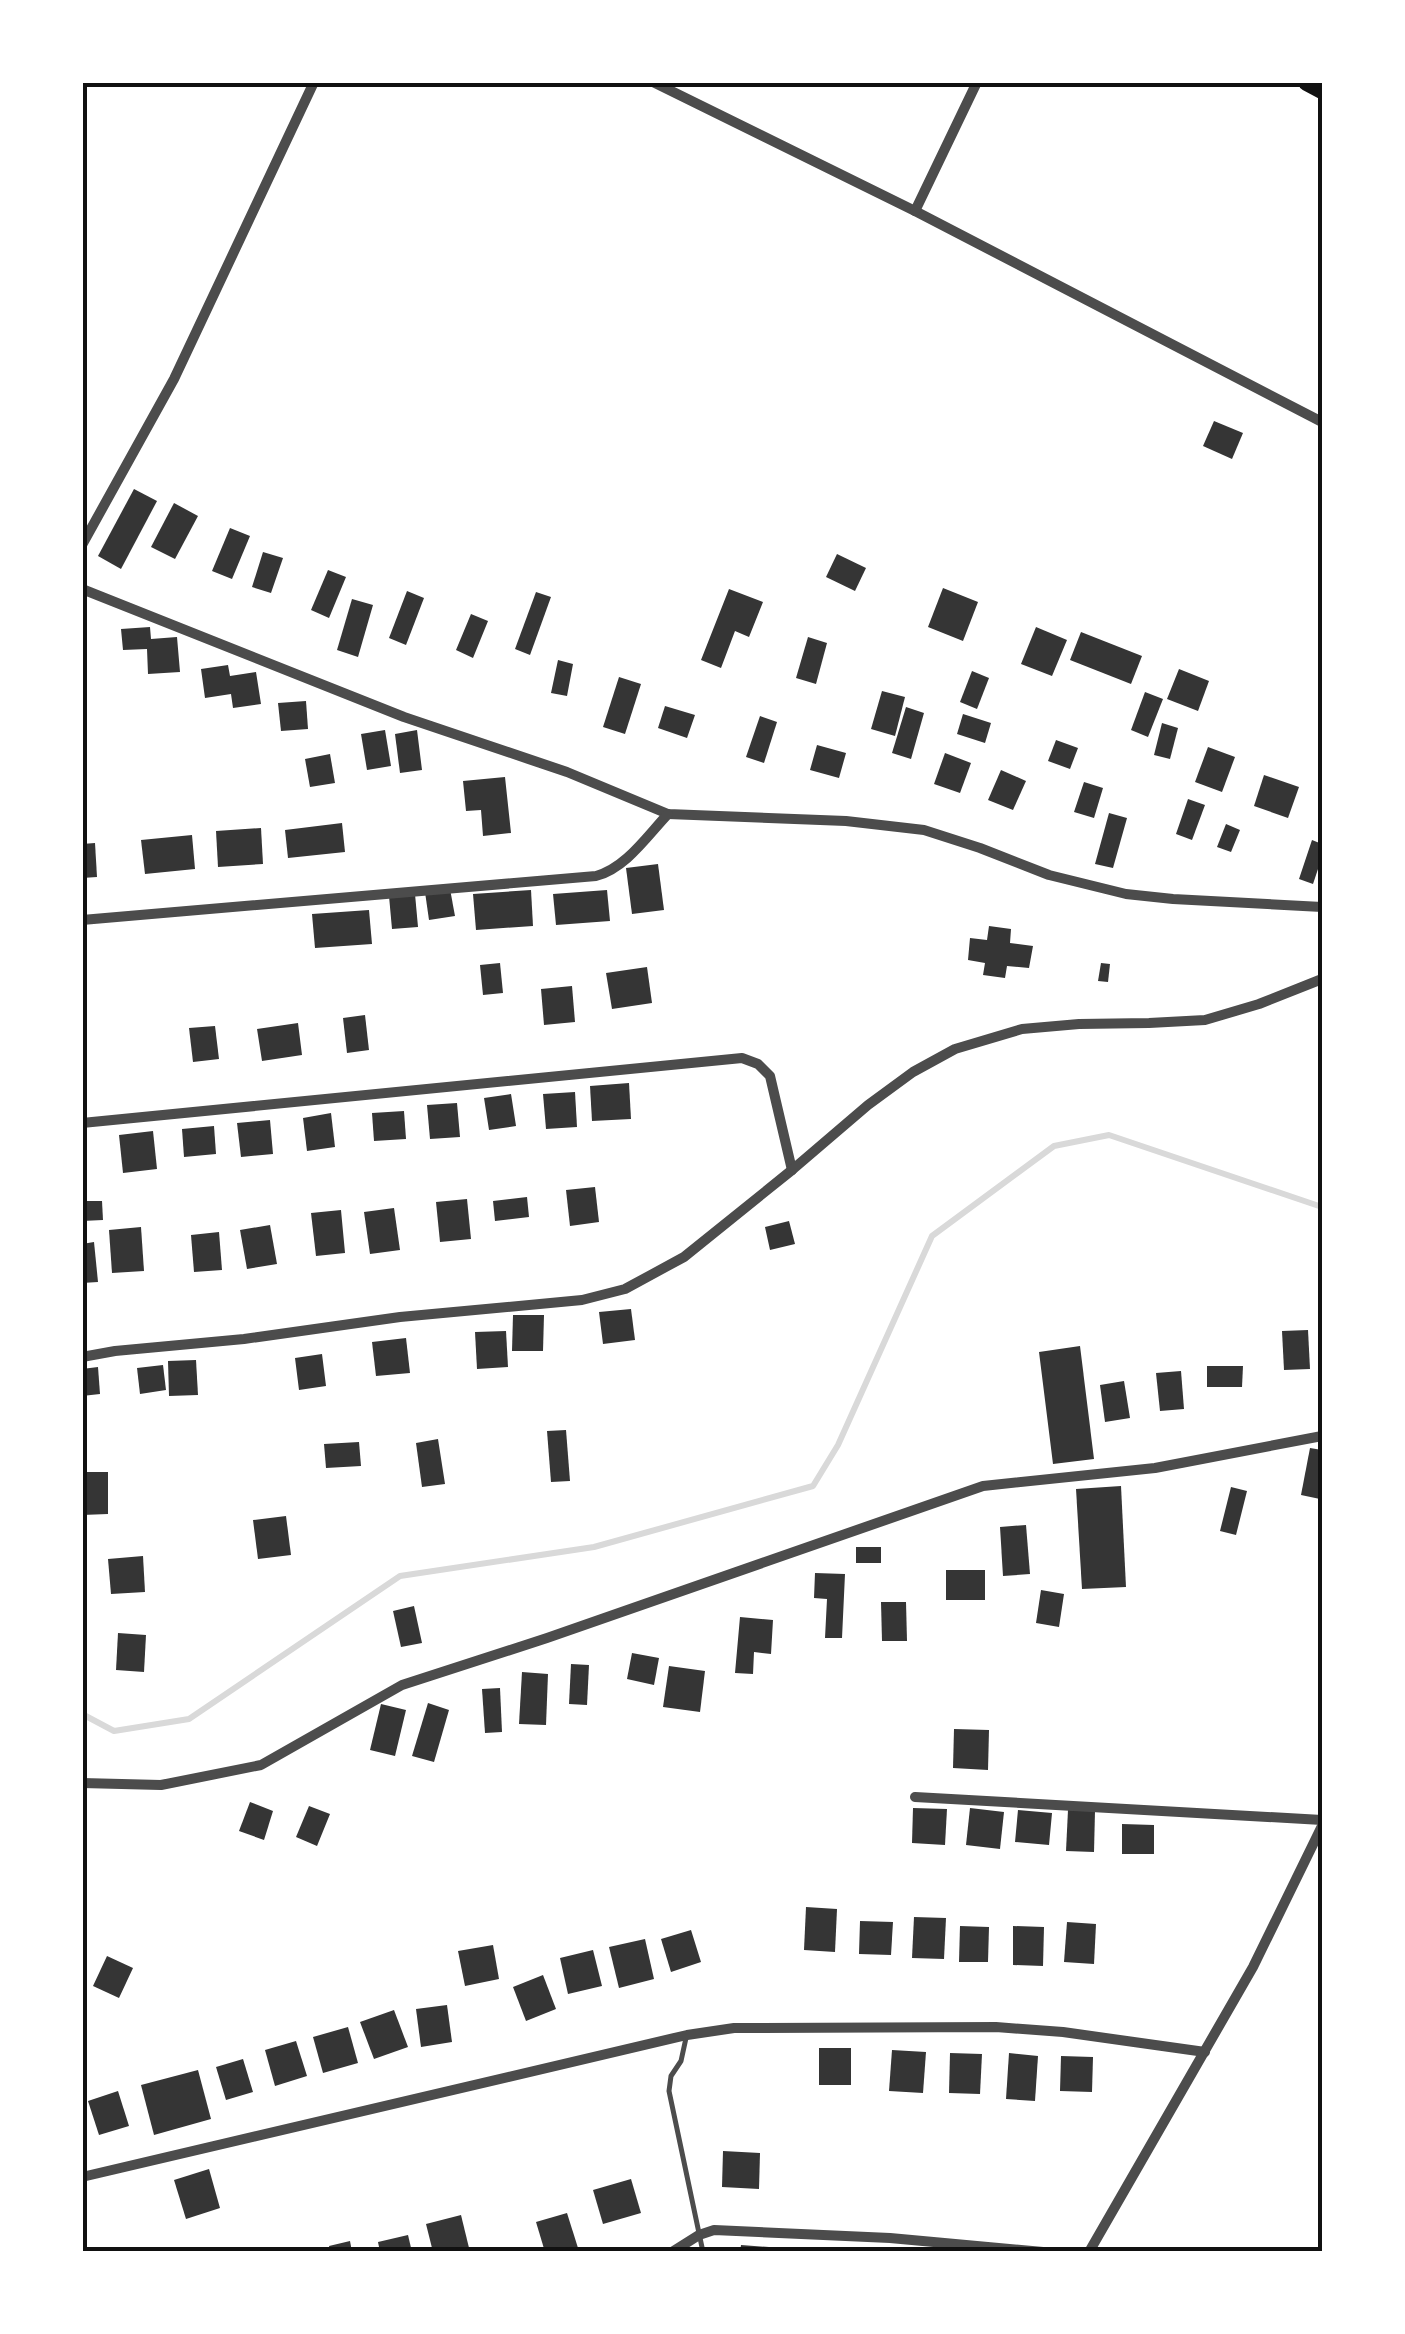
<svg xmlns="http://www.w3.org/2000/svg" width="1405" height="2334" font-family="'Alegreya Sans',sans-serif">
<style>
.lines{fill:none;stroke-linecap:round;stroke-linejoin:round}
.stream{stroke:#d9d9d9;stroke-width:6}
.building{fill:#353535}
.service{stroke:#4c4c4c;stroke-width:5}
.minor{stroke:#4c4c4c;stroke-width:10}
.primary{stroke:#111;stroke-width:18}
.neatline{fill:none;stroke:#111;stroke-width:4}
</style>
<rect width="100%" height="100%" fill="#fff"/>
<g class="lines">
<!-- stream -->
<path class="stream" d="M82,1714L114,1731L189,1719L400,1576L594,1547L813,1486L838,1445L932,1236L1054,1146L1109,1135L1322,1207"/>
</g>
<!-- building -->
<g class="building">
<path d="M1214,421L1243,433L1232,459L1203,446Z"/>
<path d="M134,489L157,501L121,569L98,556Z"/>
<path d="M174,503L198,516L175,559L151,547Z"/>
<path d="M230,528L250,536L232,579L212,571Z"/>
<path d="M263,552L283,558L271,593L252,587Z"/>
<path d="M837,554L866,568L855,591L826,577Z"/>
<path d="M328,570L346,577L329,618L311,610Z"/>
<path d="M943,588L978,602L963,641L928,627Z"/>
<path d="M729,589L763,602L749,637L735,631L721,668L701,660Z"/>
<path d="M407,591L424,598L406,645L389,638Z"/>
<path d="M536,592L551,597L530,655L515,649Z"/>
<path d="M352,599L373,605L358,657L337,650Z"/>
<path d="M471,614L488,621L473,658L456,650Z"/>
<path d="M150,627L151,639L177,637L180,672L148,674L147,649L123,650L121,629Z"/>
<path d="M1036,627L1067,640L1052,676L1021,664Z"/>
<path d="M1081,632L1142,656L1131,684L1070,660Z"/>
<path d="M808,637L827,643L816,684L796,678Z"/>
<path d="M558,660L573,664L567,696L551,693Z"/>
<path d="M228,665L230,676L256,672L261,704L233,708L231,694L205,698L201,669Z"/>
<path d="M1179,669L1209,681L1198,711L1167,699Z"/>
<path d="M972,671L989,678L977,709L960,702Z"/>
<path d="M619,677L641,684L625,734L603,727Z"/>
<path d="M882,691L905,697L895,736L871,729Z"/>
<path d="M1145,692L1163,699L1148,737L1131,730Z"/>
<path d="M306,701L308,729L281,731L278,703Z"/>
<path d="M665,706L695,715L687,738L658,728Z"/>
<path d="M906,707L924,713L911,759L892,753Z"/>
<path d="M963,714L991,723L985,743L957,734Z"/>
<path d="M760,716L777,722L764,763L746,757Z"/>
<path d="M1162,723L1178,728L1170,759L1154,755Z"/>
<path d="M385,730L391,766L367,770L361,734Z"/>
<path d="M417,730L422,770L400,773L395,734Z"/>
<path d="M1056,740L1078,748L1070,769L1048,761Z"/>
<path d="M817,745L846,753L839,778L810,770Z"/>
<path d="M1208,747L1235,757L1222,792L1195,782Z"/>
<path d="M945,753L971,763L960,793L934,784Z"/>
<path d="M330,754L335,783L310,787L305,759Z"/>
<path d="M1001,770L1026,781L1013,810L988,800Z"/>
<path d="M1264,775L1299,787L1288,818L1254,806Z"/>
<path d="M505,777L511,833L483,836L481,810L466,811L463,781Z"/>
<path d="M1084,782L1103,788L1094,818L1074,812Z"/>
<path d="M1188,799L1205,805L1192,840L1176,834Z"/>
<path d="M1109,813L1127,818L1113,868L1095,864Z"/>
<path d="M342,823L345,852L288,858L285,830Z"/>
<path d="M1226,824L1240,830L1231,852L1217,847Z"/>
<path d="M261,828L263,864L218,867L216,831Z"/>
<path d="M192,835L195,869L145,874L141,840Z"/>
<path d="M1312,840L1322,844V857L1313,884L1299,879Z"/>
<path d="M95,843L97,877L82,878V844Z"/>
<path d="M658,864L664,910L632,914L626,868Z"/>
<path d="M450,889L455,916L429,920L425,892Z"/>
<path d="M531,890L533,926L476,930L473,894Z"/>
<path d="M607,890L610,921L556,925L553,894Z"/>
<path d="M415,894L418,927L392,929L389,896Z"/>
<path d="M369,910L372,944L315,948L312,914Z"/>
<path d="M989,926L1011,929L1010,943L1033,946L1029,968L1007,966L1005,978L983,975L985,963L968,960L970,938L987,940Z"/>
<path d="M500,963L503,993L483,995L480,965Z"/>
<path d="M1101,963L1110,964L1108,982L1098,981Z"/>
<path d="M647,967L652,1003L612,1009L606,973Z"/>
<path d="M572,986L575,1022L544,1025L541,989Z"/>
<path d="M365,1015L369,1050L347,1053L343,1018Z"/>
<path d="M298,1023L302,1055L262,1061L257,1029Z"/>
<path d="M215,1026L219,1059L193,1062L189,1028Z"/>
<path d="M629,1083L631,1119L592,1121L590,1086Z"/>
<path d="M575,1092L577,1127L546,1129L543,1094Z"/>
<path d="M511,1094L516,1126L489,1130L484,1098Z"/>
<path d="M457,1103L460,1137L430,1139L427,1105Z"/>
<path d="M404,1111L406,1139L374,1141L372,1113Z"/>
<path d="M331,1113L335,1147L307,1151L303,1118Z"/>
<path d="M270,1120L273,1154L241,1157L237,1123Z"/>
<path d="M214,1126L216,1154L184,1157L182,1129Z"/>
<path d="M153,1131L157,1169L123,1173L119,1135Z"/>
<path d="M595,1187L599,1222L570,1226L566,1190Z"/>
<path d="M527,1197L529,1217L495,1221L493,1201Z"/>
<path d="M467,1199L471,1239L440,1242L436,1202Z"/>
<path d="M82,1201H102L103,1220L82,1221Z"/>
<path d="M394,1208L400,1250L370,1254L364,1212Z"/>
<path d="M341,1210L345,1253L316,1256L311,1213Z"/>
<path d="M789,1221L795,1244L770,1250L765,1227Z"/>
<path d="M270,1225L277,1264L247,1269L240,1230Z"/>
<path d="M141,1227L144,1271L112,1273L109,1230Z"/>
<path d="M219,1232L222,1270L194,1272L191,1235Z"/>
<path d="M94,1242L98,1282L82,1283V1244Z"/>
<path d="M631,1309L635,1340L603,1344L599,1312Z"/>
<path d="M513,1315H544L543,1351H512Z"/>
<path d="M1308,1330L1310,1369L1284,1370L1282,1331Z"/>
<path d="M506,1331L508,1367L477,1369L475,1332Z"/>
<path d="M406,1338L410,1373L376,1376L372,1342Z"/>
<path d="M1080,1346L1094,1459L1053,1464L1039,1352Z"/>
<path d="M322,1354L326,1386L299,1390L295,1358Z"/>
<path d="M196,1360L198,1395L169,1396L168,1361Z"/>
<path d="M163,1365L166,1390L140,1394L137,1368Z"/>
<path d="M1207,1366H1243L1242,1387H1207Z"/>
<path d="M98,1367L100,1394L82,1396V1369Z"/>
<path d="M1181,1371L1184,1409L1160,1411L1156,1373Z"/>
<path d="M1124,1381L1130,1418L1105,1422L1100,1385Z"/>
<path d="M566,1430L570,1481L551,1482L547,1431Z"/>
<path d="M438,1439L445,1484L422,1487L416,1443Z"/>
<path d="M359,1442L361,1466L326,1468L324,1444Z"/>
<path d="M1310,1448L1322,1450V1485L1320,1499L1301,1495Z"/>
<path d="M82,1472H108V1514L82,1515Z"/>
<path d="M1121,1486L1126,1587L1082,1589L1076,1489Z"/>
<path d="M1231,1487L1247,1491L1236,1535L1220,1531Z"/>
<path d="M286,1516L291,1555L258,1559L253,1520Z"/>
<path d="M1026,1525L1030,1574L1003,1576L1000,1527Z"/>
<rect x="856" y="1547" width="25" height="16"/>
<path d="M143,1556L145,1592L111,1594L108,1559Z"/>
<rect x="946" y="1570" width="39" height="30"/>
<path d="M815,1573L845,1574L842,1638H825L827,1599L814,1598Z"/>
<path d="M1041,1590L1064,1594L1059,1627L1036,1623Z"/>
<path d="M881,1602H906L907,1641H882Z"/>
<path d="M414,1606L422,1643L401,1647L393,1611Z"/>
<path d="M740,1617L773,1620L771,1654L754,1652L753,1674L735,1673Z"/>
<path d="M118,1633L146,1635L144,1672L116,1670Z"/>
<path d="M632,1653L659,1658L654,1685L627,1679Z"/>
<path d="M571,1664L589,1665L587,1705L569,1704Z"/>
<path d="M669,1666L705,1671L700,1712L663,1707Z"/>
<path d="M522,1672L548,1674L546,1725L519,1724Z"/>
<path d="M500,1688L502,1732L485,1733L482,1689Z"/>
<path d="M428,1703L449,1710L434,1762L412,1756Z"/>
<path d="M381,1704L406,1710L395,1756L370,1750Z"/>
<path d="M954,1729L989,1730L988,1770L953,1768Z"/>
<path d="M250,1802L273,1811L264,1840L239,1831Z"/>
<path d="M309,1806L330,1814L317,1846L296,1837Z"/>
<path d="M913,1808L947,1809L945,1845L912,1843Z"/>
<path d="M970,1808L1004,1812L1000,1849L966,1845Z"/>
<path d="M1018,1810L1052,1813L1049,1845L1015,1842Z"/>
<path d="M1068,1810L1095,1811L1094,1852L1066,1851Z"/>
<path d="M1122,1824L1154,1825V1854H1122Z"/>
<path d="M806,1907L837,1909L835,1952L804,1950Z"/>
<path d="M914,1917L946,1918L944,1959L912,1958Z"/>
<path d="M860,1921L893,1922L891,1955L859,1954Z"/>
<path d="M1067,1922L1096,1924L1094,1964L1064,1962Z"/>
<path d="M960,1926L989,1927L988,1962H959Z"/>
<path d="M1013,1926L1044,1927L1043,1966L1013,1965Z"/>
<path d="M691,1930L701,1962L671,1972L661,1939Z"/>
<path d="M645,1939L654,1979L619,1988L609,1947Z"/>
<path d="M493,1945L499,1979L465,1986L458,1951Z"/>
<path d="M593,1950L602,1986L568,1994L560,1958Z"/>
<path d="M107,1956L133,1968L119,1998L93,1986Z"/>
<path d="M543,1975L556,2009L526,2021L513,1987Z"/>
<path d="M447,2005L452,2042L421,2047L416,2009Z"/>
<path d="M394,2010L408,2047L374,2059L360,2022Z"/>
<path d="M348,2027L358,2063L323,2073L313,2037Z"/>
<path d="M296,2041L307,2076L275,2086L265,2050Z"/>
<rect x="819" y="2048" width="32" height="37"/>
<path d="M892,2050L926,2052L923,2093L889,2091Z"/>
<path d="M950,2053L982,2054L980,2094L949,2093Z"/>
<path d="M1009,2053L1038,2056L1035,2101L1006,2099Z"/>
<path d="M1061,2056L1093,2057L1092,2092L1060,2091Z"/>
<path d="M243,2059L253,2092L226,2100L216,2067Z"/>
<path d="M198,2070L211,2119L154,2135L141,2085Z"/>
<path d="M118,2091L129,2126L99,2135L88,2101Z"/>
<path d="M723,2151L760,2153L759,2189L722,2187Z"/>
<path d="M209,2169L220,2208L186,2219L174,2180Z"/>
<path d="M631,2179L641,2213L603,2224L593,2190Z"/>
<path d="M567,2213L578,2248L565,2252H545L536,2222Z"/>
<path d="M461,2215L470,2252H433L426,2224Z"/>
<path d="M408,2235L412,2252H380L378,2242Z"/>
<path d="M350,2241L352,2252H330L329,2246Z"/>
<path d="M741,2245L769,2247V2252H740Z"/>
</g>
<g class="lines">
<!-- service -->
<path class="service" d="M686,2038L681,2061L671,2076L669,2091L703,2252"/>
<!-- minor -->
<g class="minor">
<path d="M653,82L915,211L1322,422"/>
<path d="M915,211L977,82"/>
<path d="M82,545L174,379L314,82"/>
<path d="M82,589L404,717L567,772L668,814L846,821L924,830L980,848L1049,875L1126,894L1173,899L1322,907"/>
<path d="M82,920L596,876C626,868 647,836 668,814"/>
<path d="M82,1123L742,1058L758,1064L770,1076L792,1170"/>
<path d="M82,1357L115,1351L244,1339L400,1317L582,1300L625,1289L684,1257L792,1170L868,1105L913,1072L955,1049L1022,1029L1079,1024L1149,1023L1205,1020L1259,1004L1322,979"/>
<path d="M82,1783L161,1785L261,1765L402,1685L547,1638L983,1486L1155,1468L1322,1436"/>
<path d="M915,1797L1322,1820"/>
<path d="M82,2177L687,2035L734,2028L996,2027L1063,2032L1205,2052"/>
<path d="M672,2252L699,2235L714,2230L890,2238L1043,2252"/>
<path d="M1089,2252L1253,1967L1322,1826"/>
</g>
<!-- primary -->
<path class="primary" d="M1307,82L1322,90"/>
</g>
<!-- border -->
<rect width="1405" height="2334" fill="none" stroke="#ffffff" stroke-width="170"/>
<rect x="85" y="85" width="1235" height="2164" class="neatline"/>
</svg>
